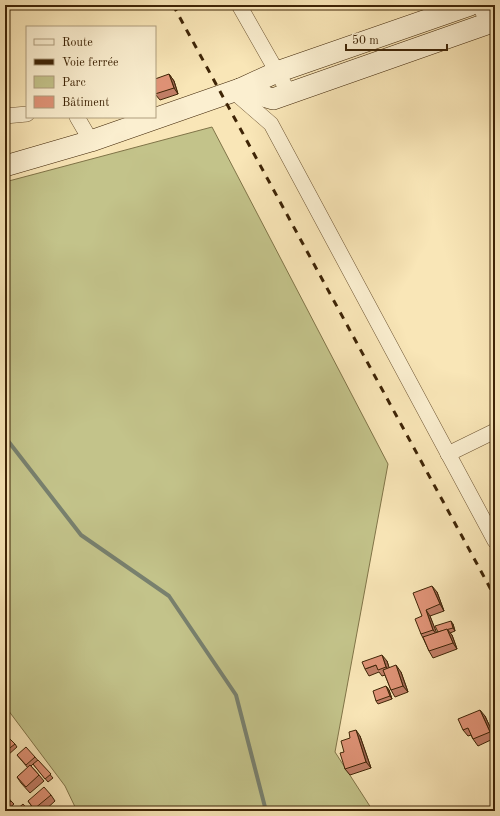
<svg xmlns="http://www.w3.org/2000/svg" width="500" height="816" font-family="'Old Standard TT',serif">
<style>
.green{fill:#c3c38a;stroke:#807448}
.lines{fill:none;stroke-linecap:round;stroke-linejoin:round}
.stream{stroke:#78806e;stroke-width:4}
.street-casing{stroke:#6d5432;stroke-width:16}
.secondary-casing{stroke:#3e2406;stroke-width:22}
.street{stroke:#fbefd0;stroke-width:15}
.secondary{stroke:#fbefd0;stroke-width:21}
.rail{stroke:#3e2406;stroke-width:3;stroke-dasharray:7 7;stroke-linecap:butt}
.wall{fill:#c17e66;stroke:#3e2406}
.shaded-wall{fill:#9d6753;stroke:#3e2406}
.building{fill:#e09377;stroke:#3e2406}
</style>
<rect width="100%" height="100%" fill="#f9e6b7"/>
<filter id="stains"><feTurbulence type="fractalNoise" baseFrequency=".005" numOctaves="4"/><feColorMatrix values="0 0 0 0 .2 0 0 0 0 .09 0 0 0 0 .02 0 0 0 .5 -.17"/></filter>
<radialGradient id="worn" r=".72"><stop offset=".6" stop-color="#630" stop-opacity="0"/><stop offset="1" stop-color="#630" stop-opacity=".3"/></radialGradient>
<!-- green -->
<path class="green" d="M212,127L388,464L335,752L373,811H77L65,786L5,706V182Z"/>
<g class="lines">
<!-- stream -->
<path class="stream" d="M5,437L81,535L169,596L236,695L266,811"/>
<!-- street casing -->
<g class="street-casing">
<g id="street">
<path d="M239,5L289,93"/>
<path d="M479,5L489,23"/>
<path d="M233,91L271,124L495,541"/>
<path d="M5,116L27,114"/>
<path d="M77,117L91,141"/>
<path d="M448,454L495,431"/>
</g>
</g>
<!-- secondary casing -->
<g class="secondary-casing">
<g id="secondary">
<path d="M240,89L273,99L495,21"/>
<path d="M5,166L91,141L240,89L277,72L470,5"/>
</g>
</g>
<!-- street -->
<use href="#street" class="street"/>
<!-- secondary -->
<use href="#secondary" class="secondary"/>
<!-- rail -->
<path class="rail" d="M173,5L495,597"/>
</g>
<!-- wall -->
<g class="wall">
<path d="M169,74L174,81L178,94L160,100L155,94Z"/>
<path d="M437,592L444,611L430,616L436,633L453,624L455,631L450,633L452,635L457,649L433,658L429,651L424,640L421,634L422,616Z"/>
<path d="M387,661L389,668L401,672L408,692L395,697L391,690L385,675L382,676L379,672L369,676L365,669Z"/>
<path d="M386,686L389,690L392,699L378,704L376,701Z"/>
<path d="M485,716L495,738L478,746L473,739L471,735L468,736L463,730Z"/>
<path d="M360,736L371,768L350,775L345,769L344,752Z"/>
<path d="M5,743L15,744L17,747L8,755L5,751Z"/>
<path d="M17,755L35,757L53,778L48,782L33,764L31,766L39,775L44,781L30,793L21,783L17,777L28,768Z"/>
<path d="M5,792L8,795L5,798Z"/>
<path d="M51,795L55,801L44,811H35L28,801Z"/>
<path d="M5,798L11,801L14,804L6,811H5Z"/>
</g>
<!-- shaded-wall -->
<g class="shaded-wall">
<path d="M169,74L174,81L178,94L174,88Z"/>
<path d="M432,586L437,592L444,611L440,604Z"/>
<path d="M426,610L430,616L438,636L433,630Z"/>
<path d="M451,621L453,624L455,631L453,628Z"/>
<path d="M447,629L452,635L457,649L453,643Z"/>
<path d="M382,655L387,661L391,673L386,667Z"/>
<path d="M396,665L401,672L408,692L403,686Z"/>
<path d="M386,686L389,690L392,699L390,696Z"/>
<path d="M480,710L485,716L495,738L490,732Z"/>
<path d="M356,730L360,736L371,768L366,762Z"/>
</g>
<!-- building -->
<g class="building">
<path d="M169,74L174,88L155,94V79Z"/>
<path d="M432,586L440,604L426,610L433,630L421,634L415,619L422,616L413,593Z"/>
<path d="M451,621L453,628L438,632L435,626Z"/>
<path d="M447,629L453,643L429,651L423,637Z"/>
<path d="M382,655L386,667L378,670L376,665L365,669L362,662Z"/>
<path d="M396,665L403,686L391,690L383,670Z"/>
<path d="M386,686L390,696L376,701L373,691Z"/>
<path d="M480,710L490,732L473,739L468,728L463,730L458,719Z"/>
<path d="M356,730L366,762L345,769L340,753L344,752L341,741L350,738L349,732Z"/>
<path d="M10,739L15,744L6,751L5,750V743Z"/>
<path d="M26,747L35,757L26,765L17,755Z"/>
<path d="M38,760L51,774L45,779L33,764Z"/>
<path d="M30,765L39,775L26,787L17,777Z"/>
<path d="M44,787L51,795L34,809L28,801Z"/>
<path d="M7,796L11,801L5,806V798Z"/>
<path d="M23,804L29,811H15Z"/>
</g>
<!-- margin -->
<rect width="500" height="816" fill="none" stroke="#f9e6b7" stroke-width="20"/>
<rect x="6" y="6" width="488" height="804" fill="none" stroke="#3e2406" stroke-width="2"/>
<rect x="10" y="10" width="480" height="796" fill="none" stroke="#3e2406"/>
<!-- legend -->
<rect x="26" y="26" width="130" height="92" fill="#fbefd0" stroke="#af9e7f"/>
<rect x="34" y="39" width="20" height="6" fill="#fbefd0" stroke="#af9e7f"/>
<text x="62" y="46" font-size="12" fill="#3e2406">Route</text>
<rect x="34" y="59" width="20" height="6" fill="#3e2406" stroke="#af9e7f"/>
<text x="62" y="66" font-size="12" fill="#3e2406">Voie ferrée</text>
<rect x="34" y="76" width="20" height="12" fill="#c3c38a" stroke="#af9e7f"/>
<text x="62" y="86" font-size="12" fill="#3e2406">Parc</text>
<rect x="34" y="96" width="20" height="12" fill="#e09377" stroke="#af9e7f"/>
<text x="62" y="106" font-size="12" fill="#3e2406">Bâtiment</text>
<!-- scale -->
<path d="M346 44v6h101v-6" fill="none" stroke="#3e2406" stroke-width="2"/>
<text x="352" y="44" font-size="12" fill="#3e2406" stroke="#fbefd0" stroke-width="3" paint-order="stroke">50 m</text>
<rect width="100%" height="100%" filter="url(#stains)"/>
<rect width="100%" height="100%" fill="url(#worn)"/>
</svg>
